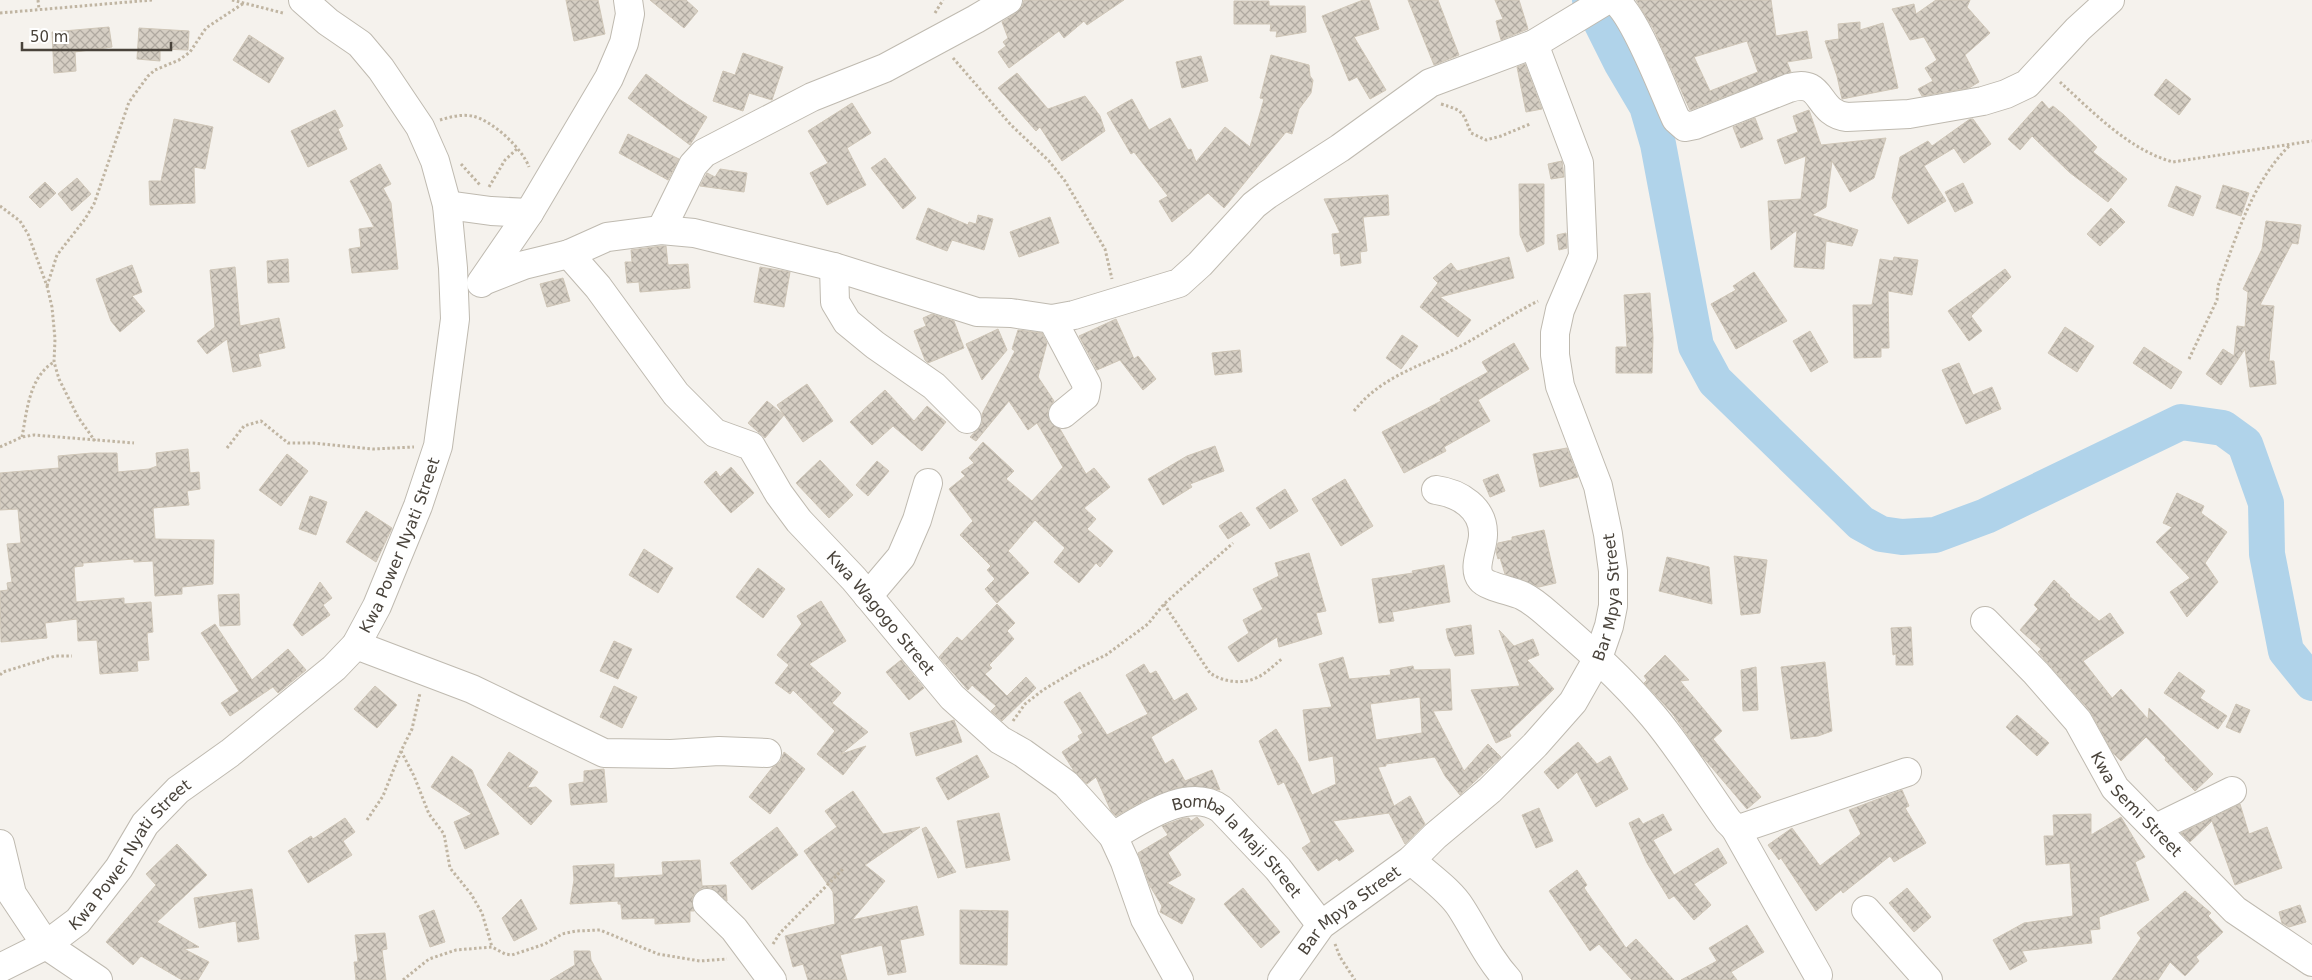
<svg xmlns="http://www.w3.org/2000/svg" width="2312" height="980" font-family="'DejaVu Sans',sans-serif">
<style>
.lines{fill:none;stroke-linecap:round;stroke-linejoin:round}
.river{stroke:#b0d3ea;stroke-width:36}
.building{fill:url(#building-cross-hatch);stroke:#cfc6b7;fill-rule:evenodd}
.minor-casing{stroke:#bfbab0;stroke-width:30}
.path{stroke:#c0b5a2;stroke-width:3;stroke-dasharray:2.5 2.5;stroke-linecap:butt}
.minor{stroke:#fff;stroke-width:28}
.labels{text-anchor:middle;stroke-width:4;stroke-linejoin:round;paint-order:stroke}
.street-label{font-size:16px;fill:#49433b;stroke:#fff}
</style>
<defs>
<pattern id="building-cross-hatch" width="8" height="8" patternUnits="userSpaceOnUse" patternTransform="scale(1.25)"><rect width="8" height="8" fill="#d5cec3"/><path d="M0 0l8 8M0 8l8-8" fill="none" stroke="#afa9a0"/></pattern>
</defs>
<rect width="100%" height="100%" fill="#f5f2ed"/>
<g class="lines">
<!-- river -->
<path class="river" d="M1590,0L1621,62L1647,106L1658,144L1696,346L1715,381L1861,523L1881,534L1902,537L1935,535L1986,516L2181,422L2223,428L2245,444L2266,503L2267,554L2286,651L2312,683"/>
</g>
<!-- building -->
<g class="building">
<path d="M566,0H598L605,34L574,41Z"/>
<path d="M650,0H686L698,11L684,28Z"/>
<path d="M1024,0H1124L1087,25L1084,21L1064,38L1059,31L1009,68L998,52L1006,46L1003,42L1008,38L1002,22L1016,13L1022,7Z"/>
<path d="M1363,0H1369L1379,29L1354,37L1386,90L1370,99L1357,77L1349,81L1322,16Z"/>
<path d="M1408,0H1438L1459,55L1434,65Z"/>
<path d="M1495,0H1519L1528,29L1501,40L1496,21L1503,19Z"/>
<path d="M1636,0H1771L1776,36L1807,31L1812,58L1787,62L1791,72L1690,110L1654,30ZM1747,41L1758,72L1710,91L1694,57Z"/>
<path d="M1936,0H1970L1967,7L1990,33L1965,55L1979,82L1969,88L1922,96L1918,89L1933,81L1925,68L1937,60L1924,37L1910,40L1892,9L1914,4L1916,14Z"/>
<path d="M1234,1H1269V6H1305L1306,32L1276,37L1277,31H1270L1271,24H1234Z"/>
<path d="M1860,22V30L1883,23L1898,88L1842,99L1837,76L1825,41L1839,39L1838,24Z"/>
<path d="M109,27L112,47L75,52L76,71L54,73L52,32Z"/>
<path d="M139,28L189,31L188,50L160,49V61L137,59Z"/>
<path d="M249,35L284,58L269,83L233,60Z"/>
<path d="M743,53L783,67L772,100L749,93L743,111L713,101L723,71L735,75Z"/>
<path d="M1271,55L1309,65L1310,76L1313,80L1311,93L1299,109L1292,134L1286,132L1224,208L1208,193L1172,222L1159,201L1168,196L1134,152L1131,154L1107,113L1132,99L1149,130L1170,118L1188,150L1191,149L1196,162L1225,127L1250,147L1264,99L1260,98Z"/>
<path d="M1201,56L1208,81L1182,88L1176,62Z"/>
<path d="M1525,64L1542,109L1526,112L1517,67Z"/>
<path d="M1017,73L1048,109L1085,96L1100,116L1105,131L1062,161L1040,127L1036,131L998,88Z"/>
<path d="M646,74L679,99L707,117L690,145L628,98Z"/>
<path d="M2166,79L2191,99L2179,115L2154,95Z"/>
<path d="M2042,101L2049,109L2053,106L2064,115L2097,147L2093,152L2127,179L2108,202L2069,172L2032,136L2020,150L2008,139Z"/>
<path d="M852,103L871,133L847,148L866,185L827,205L810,173L828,163L808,131Z"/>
<path d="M335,110L343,126L338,129L347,149L308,167L291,131Z"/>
<path d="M1809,110L1821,145L1886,138L1874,178L1850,192L1832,161L1826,207L1812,215L1858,230L1852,246L1826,241L1824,269L1794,267L1797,230L1771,250L1768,201L1801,199L1806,156L1785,164L1777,140L1798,132L1793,116Z"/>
<path d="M1755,118L1763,139L1741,148L1733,127Z"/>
<path d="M174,119L213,127L205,169L194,167L195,203L150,205L149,181H161Z"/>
<path d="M1970,119H1973L1991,144L1964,163L1954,148L1924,166L1946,201L1908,224L1892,198L1900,157L1928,141L1932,146Z"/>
<path d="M628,134L679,159L668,180L619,153Z"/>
<path d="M885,158L916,198L903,209L871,168Z"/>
<path d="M1562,161L1564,177L1551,179L1548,164Z"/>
<path d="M380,164L391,184L383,188L391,203L398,269L352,273L349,249L361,247L359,229L374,227L350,181Z"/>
<path d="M720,169L747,173L744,192L700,186L707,173L715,177Z"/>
<path d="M77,178L91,194L72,211L58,194Z"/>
<path d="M45,182L56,193L40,208L29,197Z"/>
<path d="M1963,183L1973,203L1955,212L1945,192Z"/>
<path d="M1519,184H1544V244L1527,252L1520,235Z"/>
<path d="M2223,185L2249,193L2241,216L2216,208Z"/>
<path d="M2176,186L2201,196L2193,216L2168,206Z"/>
<path d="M1388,195L1389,215L1363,217L1367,251L1360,252L1361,263L1341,266L1340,253L1334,254L1332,234L1340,233L1324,199Z"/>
<path d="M928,208L968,225L969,222L976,224L978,215L993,219L984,250L952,240L947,251L916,239Z"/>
<path d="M2111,208L2125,222L2100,246L2087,234Z"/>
<path d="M1050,217L1059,243L1019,257L1010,232Z"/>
<path d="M2266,221L2301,225L2298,244L2292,243L2260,305L2274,306L2269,361H2274L2276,384L2250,387L2245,349L2221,385L2206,374L2223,349L2234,356L2237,326L2245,327L2248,292L2243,289L2262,249Z"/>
<path d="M1566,233L1567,248L1559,250L1557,235Z"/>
<path d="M661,246H666L668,265L688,264L690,288L640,292L639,282L627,283L625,262H632L631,250Z"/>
<path d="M1509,257L1514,278L1440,297L1471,320L1458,337L1420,307L1438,283L1433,278L1451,263L1457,271Z"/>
<path d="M1894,257L1918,260L1912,295L1888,291L1889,348H1881V357L1854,358L1853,305H1872L1880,259L1893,261Z"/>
<path d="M288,259L289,282L268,283L267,261Z"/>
<path d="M132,265L142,292L132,296L145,311L120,332L111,321L96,279Z"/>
<path d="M235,267L240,326L279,318L285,348L258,354L261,366L233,372L227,339L207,354L197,341L215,327L210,270Z"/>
<path d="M760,267L790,272L784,307L754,302Z"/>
<path d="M2005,269L2011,277L1971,316L1982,331L1969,341L1948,311Z"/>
<path d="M1754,272L1787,321L1736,349L1711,304L1736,290L1733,286Z"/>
<path d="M563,278L570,301L547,307L540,284Z"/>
<path d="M1650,293L1653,337L1652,373H1616V347H1627L1624,295Z"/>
<path d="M932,314L954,321L964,348L928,363L925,360L914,331L926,326L923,318Z"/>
<path d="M1116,319L1134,359L1138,356L1156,379L1143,390L1120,360L1097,370L1079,336Z"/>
<path d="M2065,327L2094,346L2077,372L2048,353Z"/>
<path d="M998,329L1007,350L982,380L966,344Z"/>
<path d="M1018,330L1042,333L1047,343L1038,377L1054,401L1048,409V416L1051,423L1060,429L1086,474L1094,468L1110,487L1084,508L1096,519L1087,529L1113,551L1100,567L1096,563L1079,583L1054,562L1065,548L1035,520L1008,551L1029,573L997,603L985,589L995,579L987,570L991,566L960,535L973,521L949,489L965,476L961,472L974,463L969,458L983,442L1014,471L1006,479L1032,501L1063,467L1037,423L1028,430L1009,401L976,441L970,437L982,424V414L1015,351L1012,349Z"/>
<path d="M1810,331L1828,362L1811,372L1793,341Z"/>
<path d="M1402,335L1418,346L1401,369L1386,358Z"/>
<path d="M1514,343L1529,369L1478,400L1490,421L1444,447L1446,451L1404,473L1382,432L1441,401L1440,399L1488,372L1482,362Z"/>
<path d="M2144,347L2182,372L2171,389L2133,363Z"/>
<path d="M1240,350L1242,372L1215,375L1212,353Z"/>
<path d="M1959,363L1973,395L1992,387L2001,409L1966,424L1942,370Z"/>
<path d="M807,384L833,421L803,442L777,405Z"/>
<path d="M885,390L914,421L927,406L946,422L922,451L893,426L872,445L850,422Z"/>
<path d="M767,401L784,415L765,438L748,423Z"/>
<path d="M1215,446L1224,471L1190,484L1192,487L1163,505L1148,479L1187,456Z"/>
<path d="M1567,448L1578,477L1540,487L1533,454Z"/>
<path d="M188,449L190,473L199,472L200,489L187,491L189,505L153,508L155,539L214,540L213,584L182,587V594L155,596L153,561L134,562V559L83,563V566L74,567L76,602L124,598V604L151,602L153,632L147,633L149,660L137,661L138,671L100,674L97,640L78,641L77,619L45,623L47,638L1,642L0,591L8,590L7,583L12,582L7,544L21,543L18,509L0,510V473L59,468L58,456L92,453H117L118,472L149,469L157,466L156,453Z"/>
<path d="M287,454L308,471L281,506L259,490Z"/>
<path d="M820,460L853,495L829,518L796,483Z"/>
<path d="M877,461L889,471L868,496L856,485Z"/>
<path d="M731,467L754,493L731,513L704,482L716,471L720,477Z"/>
<path d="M1498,474L1505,491L1490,497L1483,480Z"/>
<path d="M1345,479L1373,526L1341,546L1312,499Z"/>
<path d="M1285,489L1298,511L1270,529L1256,508Z"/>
<path d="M2177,493L2204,506L2201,513L2227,532L2205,563L2218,582L2187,617L2170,592L2190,578L2156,542L2172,527L2163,523Z"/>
<path d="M310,496L327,502L316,535L299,529Z"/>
<path d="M366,511L392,528L376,562L346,542Z"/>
<path d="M1241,512L1250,525L1228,539L1219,526Z"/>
<path d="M1544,530L1556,583L1539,587L1505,574L1500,558L1498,559L1496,552L1498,543L1512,540V537Z"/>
<path d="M644,549L673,568L658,593L629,575Z"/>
<path d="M1309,553L1326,611L1316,613L1322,634L1279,647L1277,637L1238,662L1228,647L1249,633L1243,620L1263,609L1253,589L1279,576L1275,563Z"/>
<path d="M1734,556L1767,560L1760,613L1741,615Z"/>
<path d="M1667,557L1709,567L1712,604L1659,591Z"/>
<path d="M1444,565L1450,602L1392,612L1394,621L1379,623L1372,579L1413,573L1412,571Z"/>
<path d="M758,568L785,589L763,618L736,597Z"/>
<path d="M2054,580L2070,595L2069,596L2099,621L2110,613L2124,633L2083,661L2112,698L2121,689L2148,719L2149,708L2213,774L2195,791L2165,760L2166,758L2146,737L2121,761L2113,753L2090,711L2038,652L2041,649L2020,630L2038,609L2034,605Z"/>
<path d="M320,582L332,598L323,605L330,615L302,636L293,625Z"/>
<path d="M239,594L240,625L220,626L218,595Z"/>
<path d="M821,601L846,641L809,664L841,693L832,703L868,732L841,754L866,746L843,775L817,754L835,731L793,690L790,694L775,683L789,665L777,655L802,624L797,616Z"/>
<path d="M997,604L1015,623L1007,631L1014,639L989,665L992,668L985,674L1007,696L1026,677L1036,688L1002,721L991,711L996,706L972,685L968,690L939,657L957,637L962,641Z"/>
<path d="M215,624L252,680L288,649L306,670L278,693L273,687L230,716L221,703L239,691L201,633Z"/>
<path d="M1471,625L1474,654L1455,656L1448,639L1446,629Z"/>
<path d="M1911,627L1913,665H1896V654L1893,655L1891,628Z"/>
<path d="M1499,630L1514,646L1533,639L1539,655L1527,660L1554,689L1509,732L1511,736L1496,743L1471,690L1520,686Z"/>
<path d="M614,641L632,649L618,679L600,671Z"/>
<path d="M1665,655L1689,680L1680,681L1722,731L1713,739L1761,797L1747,809L1702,756L1672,713L1644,683L1647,680L1644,676Z"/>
<path d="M1343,657L1349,679L1391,675L1390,670L1413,666L1414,670L1450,669L1452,710L1433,711L1464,771L1488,744L1501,757L1460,795L1445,776L1435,757L1386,764V766L1378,767L1394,806L1410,796L1425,824L1405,844L1389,813L1333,821L1354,851L1339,861L1337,858L1318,871L1302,848L1311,842L1284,782L1278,785L1259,741L1276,729L1299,765L1312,795L1336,784L1333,756L1309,761L1303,710L1332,707L1319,664ZM1420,697L1422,733L1376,740L1370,704Z"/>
<path d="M901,660L924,688L909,700L886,672Z"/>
<path d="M1825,662L1832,731L1818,736L1791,739L1781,667Z"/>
<path d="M1144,664L1150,674L1156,671L1174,701L1187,693L1197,709L1151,737L1165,764L1173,759L1185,781L1212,770L1220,790L1196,786L1176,788L1145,800L1116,816L1111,811L1096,777L1087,784L1074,771L1062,752L1080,740L1078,736L1083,733L1064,702L1080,692L1107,735L1148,714L1126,675Z"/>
<path d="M1756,667L1758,710L1743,711L1741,670Z"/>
<path d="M2179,672L2205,691L2200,698L2227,716L2218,729L2164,693Z"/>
<path d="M375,686L397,705L377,728L354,709Z"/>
<path d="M614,686L637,697L622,728L600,717Z"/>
<path d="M2236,704L2250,710L2240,733L2226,727Z"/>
<path d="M2017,715L2049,743L2037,756L2006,727Z"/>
<path d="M954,720L962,742L916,756L910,733Z"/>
<path d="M1578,742L1597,764L1610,756L1628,789L1596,807L1577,772L1558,789L1544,772Z"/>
<path d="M509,752L538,772L527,788L536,787L552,801L531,825L487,785Z"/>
<path d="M784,752L805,769L770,814L749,797L772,768L780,762Z"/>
<path d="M977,755L989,777L948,800L936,778Z"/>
<path d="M452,756L472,770L499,834L465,849L454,822L472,814L431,787Z"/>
<path d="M604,769L607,802L571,805L569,784L584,782V771Z"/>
<path d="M1902,790L1909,806L1905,808L1926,843L1894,862L1890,856L1843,893L1841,890L1816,911L1781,858L1779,860L1768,845L1792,828L1820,866L1861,834L1849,810Z"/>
<path d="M853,791L883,834L920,827L865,865L885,881L852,920L917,906L924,935L900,940L906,972L888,975L882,945L840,955L847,980H808L803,964L793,967L785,936L835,924L833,892L804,851L837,827L825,811Z"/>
<path d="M2240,804L2249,834L2267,827L2282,868L2235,885L2212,821L2190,842L2181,833Z"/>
<path d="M1539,808L1553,841L1536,848L1522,815Z"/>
<path d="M999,813L1010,860L966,868L957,821Z"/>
<path d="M1663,814L1672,830L1653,840L1674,875L1718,848L1727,863L1694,884L1711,905L1694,920L1674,896L1669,899L1647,863L1629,823L1639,818L1643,824Z"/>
<path d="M2091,814V835L2121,817L2145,857L2135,862L2149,900L2099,917L2100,929L2090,930L2092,943L2022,951L2027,961L2010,970L1993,940L2024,923L2073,916L2070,863L2046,865L2044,836H2054L2053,815Z"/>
<path d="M1197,817L1204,825L1168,853L1181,875L1167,883L1195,899L1182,924L1160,912L1162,906L1150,886L1138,853L1168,835L1162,826L1184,818H1189L1191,821Z"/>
<path d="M345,818L355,832L343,841L352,855L308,883L288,851L311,836L313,839Z"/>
<path d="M777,827L798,855L752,890L730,863Z"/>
<path d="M926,827L956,872L938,878L922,829Z"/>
<path d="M177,844L207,875L157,922L199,947L184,949L209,962L198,980H182L141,956L133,965L106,942L156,885L146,874Z"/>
<path d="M700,860L702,886L726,885L727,901L711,888H702L695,893L692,899L694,911H690V922L655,924V918L622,919L621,904H618V901L570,904L574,880L573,866L614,864V878L663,875L662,862Z"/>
<path d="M1577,870L1587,885L1584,888L1626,948L1636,939L1674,980H1632L1599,944L1590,951L1549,891Z"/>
<path d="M1243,888L1280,932L1261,948L1224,904Z"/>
<path d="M1907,888L1931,917L1914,932L1889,903Z"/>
<path d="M252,889L259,939L238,942L236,921L199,928L194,898Z"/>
<path d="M2185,891L2211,913L2208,916L2223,932L2196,957L2199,961L2185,976L2170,962L2158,980H2112L2141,938L2137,933Z"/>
<path d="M521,899L537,929L514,941L502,918Z"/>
<path d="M2300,905L2306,922L2289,927L2282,923L2279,912Z"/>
<path d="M434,910L445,942L430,947L419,916Z"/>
<path d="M960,910L1008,911L1007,965L960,964Z"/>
<path d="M1747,925L1764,952L1731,972L1737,980H1681L1717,961L1709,948Z"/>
<path d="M385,933L387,949L382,950L386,980H356L354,962H358L355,935Z"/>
<path d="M574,951H590L591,960L602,980H550L575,965Z"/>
</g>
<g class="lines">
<!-- minor casing -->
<g class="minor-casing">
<g id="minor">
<path d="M447,205L491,211L529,213"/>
<path d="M661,230L693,165L704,153L812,97L885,68L976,19L1008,0"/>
<path id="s1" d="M569,254L598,287L676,394L715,433L751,446L779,494L799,521L854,579L952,697L1000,740L1023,753L1066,784L1113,836L1125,862L1145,919L1179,980"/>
<path d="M834,267L835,302L847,322L875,345L934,386L967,419"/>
<path d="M483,281L524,265L569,254L607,237L661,230L694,233L834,267L977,312L1011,313L1052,319L1074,315L1179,283L1200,264L1254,205L1267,195L1340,148L1430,83L1534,44L1605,1L1614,0C1635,14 1664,93 1676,119L1685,127L1695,125L1789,88C1825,77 1815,113 1847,117L1909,114L1983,101L2006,94L2027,84L2078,29L2110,0"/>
<path d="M481,283L529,213L609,78L624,43L630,14L628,0"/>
<path d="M1052,319L1087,385L1085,396L1063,414"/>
<path d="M1436,490C1459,493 1484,508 1483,535C1483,548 1472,568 1481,579C1487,587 1513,591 1523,596C1533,601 1541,608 1550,616C1586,647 1622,679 1653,716C1680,748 1703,786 1728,821L1735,828H1742L1907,772"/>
<path d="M868,596L901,557L917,520L928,483"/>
<path id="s2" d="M1985,621L2036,673L2078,721L2115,788L2235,910L2312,962"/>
<path d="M356,645L472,689L604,753L671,754L719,751L767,753"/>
<path d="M1735,828L1818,975"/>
<path d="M2156,828L2232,791"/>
<path id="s3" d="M1113,836C1143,819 1188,786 1221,809L1278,869L1321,925"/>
<path d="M0,844L12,894L46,945L98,980"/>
<path d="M1411,860C1427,875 1450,890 1461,908C1477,933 1488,958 1508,980"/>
<path d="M707,903L734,929L772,980"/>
<path d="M1866,910L1928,980"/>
<path id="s4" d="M0,968L46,945L78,921L119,868L145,824L178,790L230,753L334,668L356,645L377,606L418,506L438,446L455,319L453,268L447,205L435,161L420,127L381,69L360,44L328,22L303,0"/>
<path id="s5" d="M1282,980L1321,925L1411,860L1435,836L1490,790L1535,745L1573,702L1598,658L1609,626L1613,606V571L1608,534L1598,486L1560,386L1555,355V333L1560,310L1583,256L1579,163L1534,44"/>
</g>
</g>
<!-- path -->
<g class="path">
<path d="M38,0L39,9"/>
<path d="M232,0L283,13"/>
<path d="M0,13L152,0"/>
<path d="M935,13L943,0"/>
<path d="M953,58L1011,125L1049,161L1065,181L1105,249L1112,279"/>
<path d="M2060,82C2093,112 2129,150 2173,162L2312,141"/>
<path d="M1441,104C1465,111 1462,112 1471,133L1486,140L1501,136L1530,124"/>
<path d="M440,120C450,117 461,114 472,116C492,120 522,148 529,167"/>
<path d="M461,164L480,185"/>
<path d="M489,187L505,160L518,148"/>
<path d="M0,206L20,221L28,234L47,286L52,307L55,339L54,362L59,379L78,417L95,441"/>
<path d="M47,286L57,255L85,219L94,204L129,102L148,76L155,70L179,60L190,52L206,28L244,3"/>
<path d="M2189,359L2217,300L2218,286C2237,236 2251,184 2289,146"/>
<path d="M1354,411C1384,373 1427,365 1468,342C1491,329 1514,313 1538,301"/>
<path d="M22,437C27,411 29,377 54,362"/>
<path d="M0,447L22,437L34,435L134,443"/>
<path d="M227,448L244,426L261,421L288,443H313L373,449L414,447"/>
<path d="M1164,604L1210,673C1223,682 1243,685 1258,677C1267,673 1275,664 1283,658"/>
<path d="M0,675L3,672L55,656H72"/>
<path d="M1013,721L1025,704L1043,690L1081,667L1106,655L1148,624L1164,604L1233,543"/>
<path d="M401,751L414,776L429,814L444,834L450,868L471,894L482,913L492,947"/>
<path d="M367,820L383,796L401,751L412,729L420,693"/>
<path d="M773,944L780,933L843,869"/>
<path d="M1335,944L1340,957L1355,980"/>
<path d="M403,980L429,959L456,950L492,947L505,954L512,955L545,944L562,934L576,931L600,930L658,954L700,961L727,959"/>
</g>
<!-- minor -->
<use href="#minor" class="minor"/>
</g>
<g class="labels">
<!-- street labels -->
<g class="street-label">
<text dy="6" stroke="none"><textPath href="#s4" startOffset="596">Kwa Power Nyati Street</textPath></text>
<text dy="6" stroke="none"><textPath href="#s5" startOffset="518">Bar Mpya Street</textPath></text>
<text dy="6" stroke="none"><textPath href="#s1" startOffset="482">Kwa Wagogo Street</textPath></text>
<text dy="6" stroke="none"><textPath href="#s2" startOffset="239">Kwa Semi Street</textPath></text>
<text dy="6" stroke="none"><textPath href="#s4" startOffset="176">Kwa Power Nyati Street</textPath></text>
<text dy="6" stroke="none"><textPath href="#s3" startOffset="150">Bomba la Maji Street</textPath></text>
<text dy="6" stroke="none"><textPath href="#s5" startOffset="98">Bar Mpya Street</textPath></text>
</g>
</g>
<!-- scale -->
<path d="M22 42v8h149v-8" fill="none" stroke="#49433b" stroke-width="2.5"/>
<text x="30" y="42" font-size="15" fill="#49433b" stroke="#ffffff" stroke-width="4" paint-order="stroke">50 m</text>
</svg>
